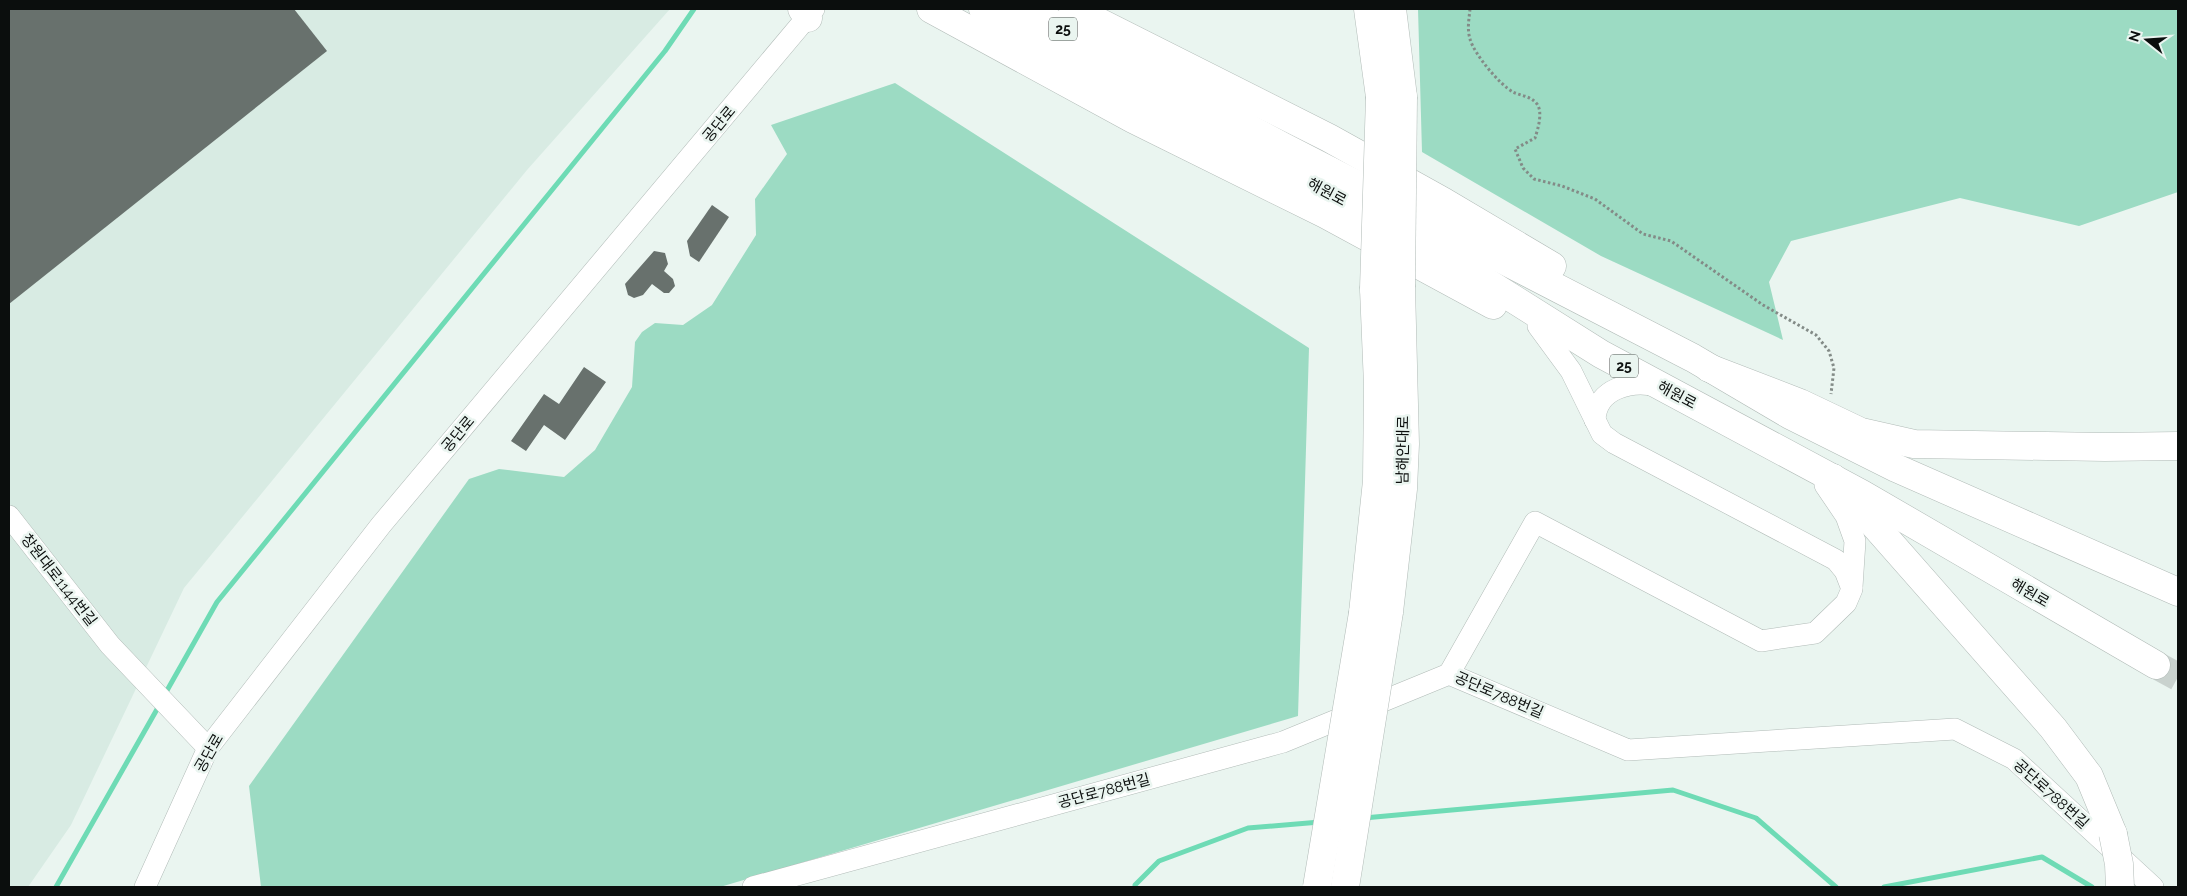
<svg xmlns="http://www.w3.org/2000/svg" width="2187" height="896" font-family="Raleway,'Noto Sans KR',sans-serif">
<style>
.built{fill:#d8ebe3}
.green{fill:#9cdbc3}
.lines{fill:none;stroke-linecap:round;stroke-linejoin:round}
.stream{stroke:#6edbb5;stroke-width:5}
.building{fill:#68716d}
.major-tunnel{stroke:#c9d2ce;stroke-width:28;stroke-dasharray:28 14;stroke-linecap:butt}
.minor-casing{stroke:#b1bbb7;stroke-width:22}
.major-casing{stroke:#b1bbb7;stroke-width:29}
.highway-casing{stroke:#b1bbb7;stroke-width:29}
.path{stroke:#838b87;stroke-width:3;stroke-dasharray:2.5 2.5;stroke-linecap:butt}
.minor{stroke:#fff;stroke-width:21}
.major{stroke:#fff;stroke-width:28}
.highway{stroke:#fff;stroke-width:28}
.highway-bridge-casing{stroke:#b1bbb7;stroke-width:29;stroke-linecap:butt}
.highway-bridge{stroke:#fff;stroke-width:28}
.labels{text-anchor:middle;stroke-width:5;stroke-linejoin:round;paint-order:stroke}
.shield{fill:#eaf5f0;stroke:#4e5351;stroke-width:1}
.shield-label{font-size:14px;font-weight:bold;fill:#0b0e0d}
.street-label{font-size:15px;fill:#0b0e0d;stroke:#eaf5f0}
</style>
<rect width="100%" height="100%" fill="#eaf5f0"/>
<!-- built -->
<path class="built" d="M9,9H670L527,170L184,588L71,825L28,887H9Z"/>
<!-- green -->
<g class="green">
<path d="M1418,9H2178V192L2079,226L1960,198L1791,241L1769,282L1783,340L1601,256L1422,152Z"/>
<path d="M895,83L1309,348L1298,716L720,887H261L249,786L469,479L499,469L564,477L595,450L632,387L635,342L642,332L655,323L683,325L712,305L756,235L755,199L787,154L771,125Z"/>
</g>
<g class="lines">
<!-- stream -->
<g class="stream">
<path d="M165,694L217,602L665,51L694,9"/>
<path d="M1364,818L1673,790L1756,818L1836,887"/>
<path d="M56,887L160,704"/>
<path d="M1135,887V885L1159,861L1248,828L1320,822"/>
<path d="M1884,887L2042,857L2092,887"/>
</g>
</g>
<!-- building -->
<g class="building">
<path d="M9,9H294L327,51L9,304Z"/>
<path d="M712,205L729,217L699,262L690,256L687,241Z"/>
<path d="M654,251L665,253L668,264L664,271L673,279L675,286L669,293H664L652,284L643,295L634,298L628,295L625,284Z"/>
<path d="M584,367L606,382L565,440L544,425L526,451L511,441L544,394L559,404Z"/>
</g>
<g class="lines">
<!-- major-tunnel -->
<path class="major-tunnel" d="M2156,665L2178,677"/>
<!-- minor casing -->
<g class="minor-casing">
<g id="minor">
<path d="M1595,420C1596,388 1632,380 1657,386"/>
<path d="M1825,485L1846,516L1855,541L1852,587"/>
<path d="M9,516L110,645L208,748"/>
<path d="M1449,674L1535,522L1761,641L1815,633L1846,603L1852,589L1845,571L1836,560L1614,443L1602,434L1571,371L1538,326"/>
<path d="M145,887L208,748L381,525L814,9"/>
<path d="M753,887L1283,742L1449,674L1628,750L1955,729L2014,759L2153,887"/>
</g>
</g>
<!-- major casing -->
<g class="major-casing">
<g id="major">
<path d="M802,9L808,18"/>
<path d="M931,9L1133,119L1325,214L1493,305"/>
<path d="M983,9L1426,244L1601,354L1862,494L2156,665"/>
<path d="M1026,9L1282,146L1693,358L1790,415L1896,468L2178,592"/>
<path d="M1073,9L1329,138L1444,202L1552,266"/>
</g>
</g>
<!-- highway casing -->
<g class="highway-casing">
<g id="highway">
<path d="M1368,9L1380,97"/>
<path d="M1392,9L1403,97"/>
<path d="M1709,368L1800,403L1861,432L1914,444L2105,447L2178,446"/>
<path d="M1833,478L2053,728L2089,776L2113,834"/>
<path d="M1389,612L1403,489L1405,444L1401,287"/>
<path d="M1363,613L1377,481L1378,385L1374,289"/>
</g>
</g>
<!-- path -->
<path class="path" d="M1470,9C1469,19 1467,29 1470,39C1474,54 1500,85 1513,92C1521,96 1531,96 1537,104C1543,112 1538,129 1535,138L1515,149L1523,168L1534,179L1562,186L1595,199L1643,234L1671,241L1763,305L1816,335L1829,351L1834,368L1831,394"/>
<!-- minor -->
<use href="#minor" class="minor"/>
<!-- major -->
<use href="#major" class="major"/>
<!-- highway -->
<use href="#highway" class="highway"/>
<!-- highway-bridge casing -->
<g class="highway-bridge-casing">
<g id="highway-bridge">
<path d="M1401,287L1403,97"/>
<path d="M1374,289L1380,97"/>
<path d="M2113,834L2119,864L2120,887"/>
<path d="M1317,887L1363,613"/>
<path d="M1345,887L1389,612"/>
</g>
</g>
<!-- highway-bridge -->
<use href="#highway-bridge" class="highway-bridge"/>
</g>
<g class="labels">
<!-- shield labels -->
<g class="shield">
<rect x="1049" y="17.5" width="28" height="23" rx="4"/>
<rect x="1610" y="354.5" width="28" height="23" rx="4"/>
</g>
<g class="shield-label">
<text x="1063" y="34">25</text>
<text x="1624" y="371">25</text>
</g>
<!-- street labels -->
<g class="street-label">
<text transform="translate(719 124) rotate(-50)" y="5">공단로</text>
<text transform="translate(1327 192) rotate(28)" y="5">해원로</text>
<text transform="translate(1677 395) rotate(28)" y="5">해원로</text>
<text transform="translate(458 434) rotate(-50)" y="5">공단로</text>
<text transform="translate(1403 450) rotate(-89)" y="5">남해안대로</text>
<text transform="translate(59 580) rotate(52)" y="5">창원대로1144번길</text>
<text transform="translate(2030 593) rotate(30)" y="5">해원로</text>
<text transform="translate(1499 695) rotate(23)" y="5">공단로788번길</text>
<text transform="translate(209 753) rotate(-60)" y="5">공단로</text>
<text transform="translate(1104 791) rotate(-15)" y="5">공단로788번길</text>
<text transform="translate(2051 794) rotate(42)" y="5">공단로788번길</text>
</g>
</g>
<!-- border -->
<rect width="2187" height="896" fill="none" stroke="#0b0e0d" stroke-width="20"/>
<!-- north arrow -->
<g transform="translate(2147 40) rotate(287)" stroke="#eaf5f0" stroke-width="4" paint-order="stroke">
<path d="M0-4L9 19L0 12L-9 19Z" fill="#0b0e0d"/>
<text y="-8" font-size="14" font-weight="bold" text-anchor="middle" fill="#0b0e0d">N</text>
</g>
</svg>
